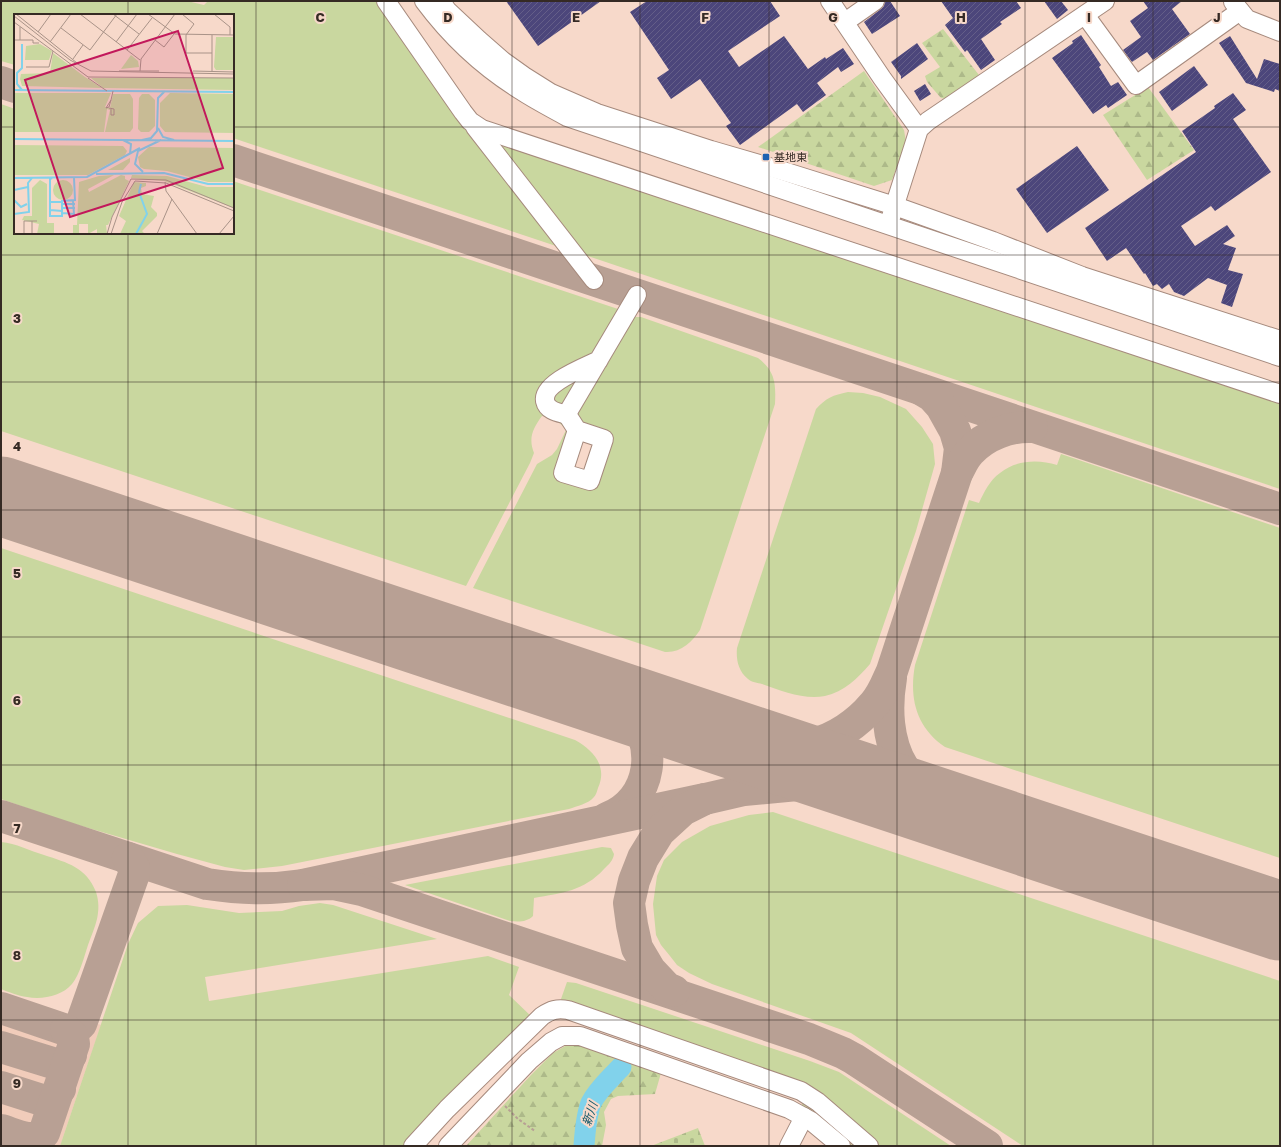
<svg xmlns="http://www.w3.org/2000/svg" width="1281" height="1147" font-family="'Golos Text','Noto Sans JP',sans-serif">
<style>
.built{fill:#f1ccba}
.grass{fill:#c9d79f}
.forest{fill:url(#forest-firs)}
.cemetery{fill:url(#cemetery-stones)}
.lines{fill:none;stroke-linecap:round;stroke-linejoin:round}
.river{stroke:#81d2eb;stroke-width:21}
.taxiway{stroke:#b8a094;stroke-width:32}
.runway{stroke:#b8a094;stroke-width:79}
.building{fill:url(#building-hatch)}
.minor-casing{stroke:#a68a7d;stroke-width:20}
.path{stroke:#b7a094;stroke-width:2;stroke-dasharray:3 2;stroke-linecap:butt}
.minor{stroke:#fff;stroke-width:18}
.grid{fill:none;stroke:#352a24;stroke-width:1;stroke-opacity:0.55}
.poi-dot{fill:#1d61b1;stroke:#f7d9ca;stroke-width:1.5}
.labels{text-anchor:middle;stroke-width:4;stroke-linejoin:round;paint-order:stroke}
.poi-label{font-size:11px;fill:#352a24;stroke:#f7d9ca;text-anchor:start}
.water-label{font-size:12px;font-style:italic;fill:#175a6b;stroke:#f7d9ca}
.inset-river{fill:none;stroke:#81d2eb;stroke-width:2}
.inset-road{fill:none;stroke:#a99388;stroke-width:1}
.view{fill:#c2185b;fill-opacity:0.15;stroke:#c2185b;stroke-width:2}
.inset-edge{fill:none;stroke:#352a24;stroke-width:2}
.grid-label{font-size:13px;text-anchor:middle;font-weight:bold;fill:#352a24;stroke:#f7d9ca;stroke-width:4;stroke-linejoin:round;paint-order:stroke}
</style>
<defs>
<pattern id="forest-firs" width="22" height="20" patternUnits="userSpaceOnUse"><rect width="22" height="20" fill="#c9d79f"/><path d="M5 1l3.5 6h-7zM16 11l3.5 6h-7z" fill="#adb989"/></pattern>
<pattern id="cemetery-stones" width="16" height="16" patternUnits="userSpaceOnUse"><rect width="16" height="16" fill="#c9d79f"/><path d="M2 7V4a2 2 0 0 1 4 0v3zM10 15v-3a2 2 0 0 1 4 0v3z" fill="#adb989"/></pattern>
<pattern id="building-hatch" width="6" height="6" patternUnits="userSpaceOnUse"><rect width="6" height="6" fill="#4c467b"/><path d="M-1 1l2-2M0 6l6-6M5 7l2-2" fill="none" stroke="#645e88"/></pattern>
</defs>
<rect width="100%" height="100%" fill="#f7d9ca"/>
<!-- built -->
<path class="built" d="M1,992L101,1025L60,1146H1Z"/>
<!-- grass -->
<g class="grass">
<path d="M1,1H187L204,5L208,1H377L565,249L233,138V15H15V65L1,61Z"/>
<path d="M1,104L15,109V233H233V181L618,309L598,356L545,389L569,427L557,476L591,487L608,435L587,428L575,414L633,317H641L758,358C775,371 776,383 775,404L700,630C692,642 681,653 665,652L473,588L537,464L552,455L557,449L566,430C560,422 552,417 542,416C533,428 528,438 534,453L530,463L466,586L1,431Z"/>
<path d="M501,142L1280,397V489L573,251L499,146Z"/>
<path d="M587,370L562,408L549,396Z"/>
<path d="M848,392L863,393L880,397L906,409L922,427L933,444L935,464L916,531L870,664C858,678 844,692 825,696C804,700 782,691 762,684C758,683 751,682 748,679C738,671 736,659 737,648L816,409C826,398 833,395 848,392Z"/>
<path d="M1061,454L1280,528V858L945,747C916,727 909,698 915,665L969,500L979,503C984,492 990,480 1000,473C1016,460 1038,459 1057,465Z"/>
<path d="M1,548L575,740C593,750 608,766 598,788C597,791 596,795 594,797C588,804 577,806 569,809L282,866L244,870L225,867L177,854L61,820L1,799Z"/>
<path d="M773,812L1280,981V1146H1023L851,1033L712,984L689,973L677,965L670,956L661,945L656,935L653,904L657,876L664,860L682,842L710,826L749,815Z"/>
<path d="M1,842C16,843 30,851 44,855C68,863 86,867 96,892C99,901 99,910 97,919C95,928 91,936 88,945C84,957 80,974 72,984C62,996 42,1000 27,997C18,996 9,992 1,989Z"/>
<path d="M602,847L611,848L614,854C613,861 609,864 604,869C584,891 562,893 534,898L533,916C527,922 519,922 510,921L405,885Z"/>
<path d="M320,903L333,905L437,939L205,977L209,1001L488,956L519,967L509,995L534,1019L408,1146H60L128,944L138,923L158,906L187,905L239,913L282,911L299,906Z"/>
<path d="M567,982L576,983L810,1061L839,1072L951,1146H853L802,1105L803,1087L563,1005L561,999Z"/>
</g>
<!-- forest -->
<g class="forest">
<path d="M943,29L979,75L946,99L941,98L927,82L925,76L940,67L922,43Z"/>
<path d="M864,71L904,130L906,142L892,180L874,186L758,147Z"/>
<path d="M1148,87L1194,150L1147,180L1103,115Z"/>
<path d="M574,1041L661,1073L655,1094L618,1096L611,1099L604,1112L606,1125L602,1146H466L531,1075L553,1053Z"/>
</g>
<!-- cemetery -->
<path class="cemetery" d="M698,1128L705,1146H651Z"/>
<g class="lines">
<!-- river -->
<path class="river" d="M584,1146C585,1132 586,1116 591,1103C598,1089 611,1078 621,1067"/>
<!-- taxiway -->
<g class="taxiway">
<path d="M1,82L15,87"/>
<path d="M233,160L1280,509"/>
<path d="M922,390L932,396L941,406L955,431L960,448L957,473"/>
<path d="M891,678C886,707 887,741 903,767C910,778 923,789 934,796C948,806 964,813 980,821"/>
<path d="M593,693C603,697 618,701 626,709C660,741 653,801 607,818"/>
<path d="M735,740C757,743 791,748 812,744C835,739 858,723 873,705C882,696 887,682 892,671L957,473C961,466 964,458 970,452C985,435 1010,426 1032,427"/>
<path d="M1,816L207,884C241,889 269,890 303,885L705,799"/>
<path d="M303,885L334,884L362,890L809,1039L843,1053L854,1059L987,1146"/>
<path d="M674,991L667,988L650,970L637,948L632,925L629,903L634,881L643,858L659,832L683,810L705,799L744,790L829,782L884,789"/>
<path d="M1,1008L66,1030L76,1028L81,1024L134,874V868L128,858"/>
<path d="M1,1047L56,1064L65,1062L71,1055"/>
<path d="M1,1087L45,1101L53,1098L60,1089"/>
<path d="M1,1130C15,1134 31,1144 44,1133L74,1044L73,1037L66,1030"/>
</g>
<!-- runway -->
<path class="runway" d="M1,496L1280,921"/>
</g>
<!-- building -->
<g class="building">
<path d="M506,1H601L538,46Z"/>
<path d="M647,1H770L780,16L728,51L739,67L784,36L808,69L825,57L826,59L843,48L854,64L841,72L838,67L817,83L826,95L803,112L797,104L740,145L726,126L731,123L700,79L671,99L657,78L669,70L630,12Z"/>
<path d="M885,1H890L900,16L872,34L864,22L881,9L884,6Z"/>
<path d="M941,1H1016L1021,8L1000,22L1002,24L981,39L995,60L981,70L967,50L965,52L945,25L953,18Z"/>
<path d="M1044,1H1061L1068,10L1057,19Z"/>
<path d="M1143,1H1182L1172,9L1190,34L1153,60L1147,52L1132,62L1123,50L1141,37L1130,21L1148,8Z"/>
<path d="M1081,35L1101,65L1099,67L1111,86L1118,82L1127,95L1108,108L1106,105L1093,114L1052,58L1073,43L1072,41Z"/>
<path d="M1230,36L1257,79L1264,59L1280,64V91L1275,89L1274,92L1246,83L1219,43Z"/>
<path d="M917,43L928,59L901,79V76L891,62Z"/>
<path d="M1194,66L1208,85L1172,111L1159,92Z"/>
<path d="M925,84L931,94L920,101L914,91Z"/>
<path d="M1233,93L1246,110L1233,119L1271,172L1215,211L1211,206L1181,226L1195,246L1227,225L1235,236L1223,244L1236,248L1228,270L1243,274L1232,307L1221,303L1227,285L1208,278L1184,296L1174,292L1169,284L1162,289L1157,284L1153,286L1145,273L1144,274L1126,248L1107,261L1085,228L1196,152L1182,131L1215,108L1214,106Z"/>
<path d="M1077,146L1109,190L1047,233L1016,189Z"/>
</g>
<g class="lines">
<!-- minor casing -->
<g class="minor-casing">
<g id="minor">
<path d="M386,1L463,112L470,121L482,129L1280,394"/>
<path d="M424,1C450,36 483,67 520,90C535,100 551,108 567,117L1280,357"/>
<path d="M441,1L447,10L479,40L503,61L524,76L551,93L597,113L711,150L783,171L895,206L993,241L1082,276L1280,340"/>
<path d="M830,1L882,78L919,129"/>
<path d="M1233,2L1247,19L1280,32"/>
<path d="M1085,15L1136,85L1240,11"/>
<path d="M845,22L875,1"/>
<path d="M475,127L594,280"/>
<path d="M891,217L919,129L928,121L1105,1"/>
<path d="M599,360C585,367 542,383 545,401C547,410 556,412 564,414L568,412L637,295"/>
<path d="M566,413L577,430L604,439L590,481L563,473L577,430"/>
<path d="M413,1146L447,1109L542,1016C551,1010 557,1008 568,1010L801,1091L818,1102L869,1146"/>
<path d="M448,1146L529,1061L551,1042L562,1036H580L789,1109L811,1121L841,1146"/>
<path d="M789,1146L804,1117"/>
</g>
</g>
<!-- path -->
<path class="path" d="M505,1106L518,1119L535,1131"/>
<!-- minor -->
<use href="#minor" class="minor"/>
</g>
<!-- grid -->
<path class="grid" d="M128,1V15M256,1V1146M384,1V1146M512,1V1146M640,1V1146M769,1V1146M897,1V1146M1025,1V1146M1153,1V1146M1,127H15M233,127H1280M128,233V1146M1,255H1280M1,382H1280M1,510H1280M1,637H1280M1,765H1280M1,892H1280M1,1020H1280"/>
<!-- markers -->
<rect class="poi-dot" x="762" y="153" width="8" height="8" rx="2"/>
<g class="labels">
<!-- poi labels -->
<g class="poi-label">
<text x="774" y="161">基地東</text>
</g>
<!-- water labels -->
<g class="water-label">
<text transform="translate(590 1114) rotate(-71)" y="4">新川</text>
</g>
</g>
<!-- overview -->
<g transform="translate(14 14)">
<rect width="220" height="220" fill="#f7d9ca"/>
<path d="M26,30L38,37L35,46H11L12,32ZM39,39L71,63L88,74L8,72L6,65L7,60L36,59ZM77,64H220V76L89,74ZM0,79H97L91,93L96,94L99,80H116L119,85V114L116,118H91L96,96L93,95L90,118H0ZM156,79L220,80V119L151,118L146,112V89ZM128,80H135L141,86V112L135,118H127L124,115L125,84ZM0,131L109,132L113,137L111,141L74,161H0ZM135,133L220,134V168H194L153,157L130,155L126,153L124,143ZM116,144V148L109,156H94ZM100,161L74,175L75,178L107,161L111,162V165L115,167L94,211H92L93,220H83V215L74,220V210H65V220H59V211H63L65,168L85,162ZM118,161L153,162L193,173H220V194L150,167L117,164ZM39 176a10 10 0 1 1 20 0a10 10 0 1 1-20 0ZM26,166L33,170V209H40V220H23L25,210L8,206L10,202H18V174Z" fill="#c9d79f"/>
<path d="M117,41L124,47L125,53L107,55ZM120,168L132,169V172L127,174L128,180L140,182L137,193L143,199V202L128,217L131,220H106L112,207L105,202Z" fill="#c9d79f"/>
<path d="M202,23H220V56H202L200,53Z" fill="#c9d79f"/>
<path class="inset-river" d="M0,76L220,78M8,76L3,70V59L8,54V30M144,114L149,123L160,126M0,125L220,127M109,126L117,130L116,140M128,126L137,124L143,117L144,84L151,77M129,158L121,150L124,137L147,126M82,160L150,159L194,170H220M0,164L73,163L126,134M0,176L14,173M0,186L7,193L13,190M47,187L61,186L60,164M36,188H48V202H36V165L38,164M48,190H61M48,194H61M36,196L48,197M48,199L60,200L59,187M0,200L15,198L14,169L18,164M122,220L133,200L125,178L127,170"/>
<path class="inset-road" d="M2,0L63,49M66,0L126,46M99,0L125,20M134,0L161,20L220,21M168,0L180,10L172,21V39H198V58M200,0L216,13V21M0,2L56,46L77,57L220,60M0,8L74,63L220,64M47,14L76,36L103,0M24,18L37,0M198,21V39M0,26H19V29H25M6,26V13M141,26L150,33L160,20M36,28L57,0M102,28L123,0M113,36L138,4M59,45L69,31M12,53H35L39,37M105,57H145M126,57L127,45L161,0M179,57L220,58M74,64L93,77M97,86L92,94L95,93L97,86L99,77M95,94L100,95V101H97V95M151,168L152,177L183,220M10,220V207H23M18,220V207M93,220L98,203L117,165L152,166L220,194M97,220L108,188L121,167L152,169L220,197M143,220L158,185M205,220L220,202"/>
<path class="view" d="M164,17L209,154L56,203L11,66Z"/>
<rect width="220" height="220" class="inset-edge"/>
</g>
<g class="grid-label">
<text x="320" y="22">C</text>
<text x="448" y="22">D</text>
<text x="576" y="22">E</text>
<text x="705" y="22">F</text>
<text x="833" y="22">G</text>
<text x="961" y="22">H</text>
<text x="1089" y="22">I</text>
<text x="1217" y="22">J</text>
<text x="17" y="323">3</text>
<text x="17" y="451">4</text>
<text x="17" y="578">5</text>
<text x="17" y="705">6</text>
<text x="17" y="833">7</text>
<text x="17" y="960">8</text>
<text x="17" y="1088">9</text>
</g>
<!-- border -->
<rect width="1281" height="1147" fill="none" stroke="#352a24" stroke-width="4"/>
</svg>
